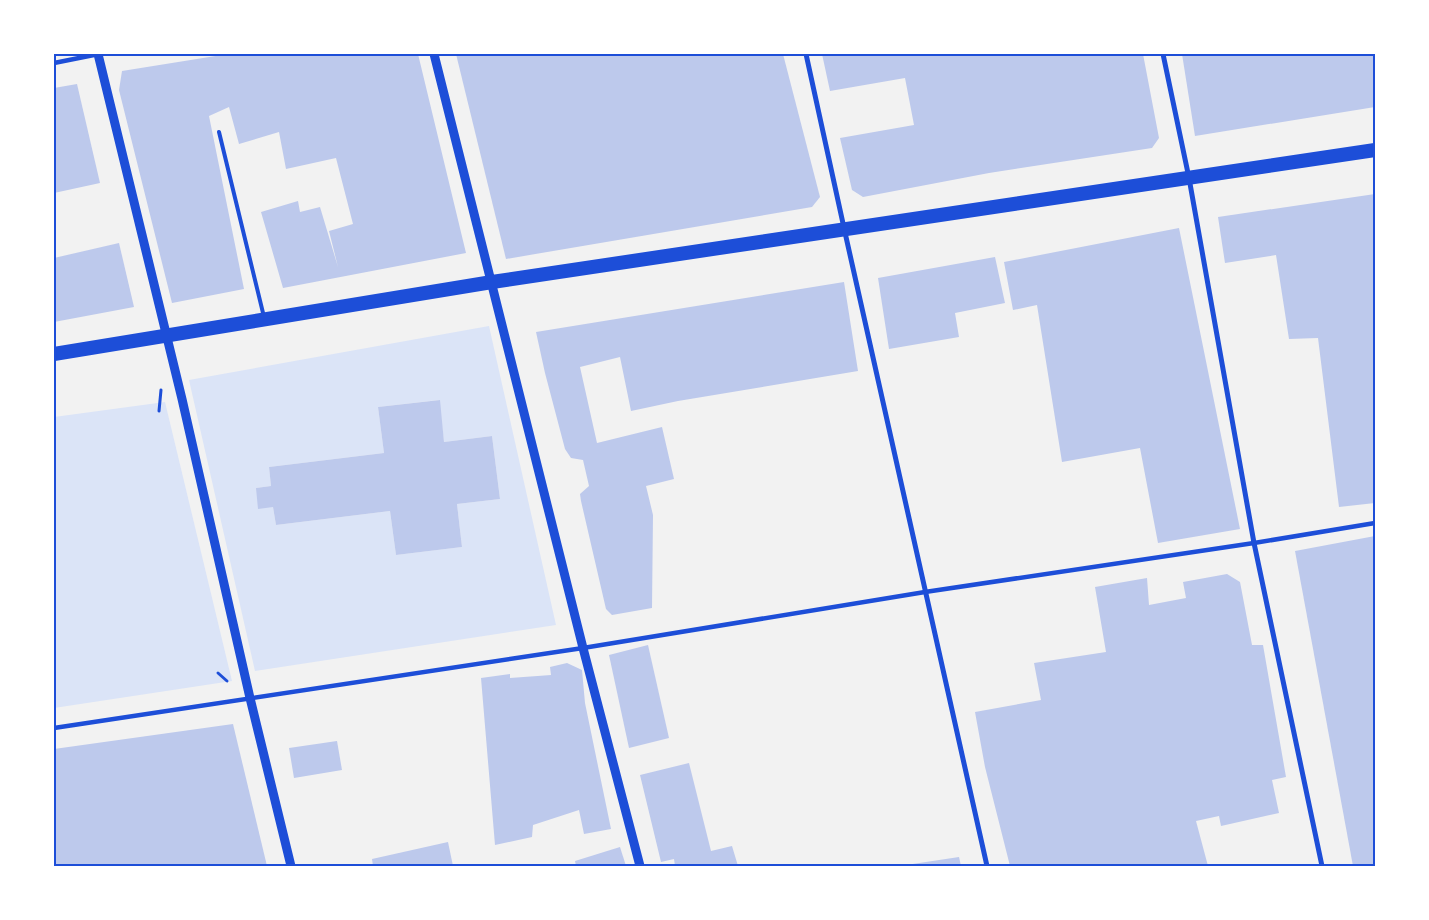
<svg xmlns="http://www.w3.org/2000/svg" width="1429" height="920" font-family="'Noto Sans',sans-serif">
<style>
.green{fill:#dbe4f7;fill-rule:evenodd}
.building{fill:#bdc9ec}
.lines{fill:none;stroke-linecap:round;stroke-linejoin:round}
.path{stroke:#1d4ed8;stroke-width:3}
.service{stroke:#1d4ed8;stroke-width:4}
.pedestrian{stroke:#1d4ed8;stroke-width:4.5}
.minor{stroke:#1d4ed8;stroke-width:5}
.tertiary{stroke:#1d4ed8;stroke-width:9}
.trunk{stroke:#1d4ed8;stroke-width:14}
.neatline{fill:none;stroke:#1d4ed8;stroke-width:2}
</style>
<rect width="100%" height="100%" fill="#f2f2f2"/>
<!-- green -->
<g class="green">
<path d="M489,326L556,625L255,671L189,380ZM439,400L444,442L492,436L500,499L457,504L462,547L396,555L390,511L276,525L273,507L256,488L271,486L269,467L384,453L378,407Z"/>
<path d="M165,402L232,681L54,708V417Z"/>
</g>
<!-- building -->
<g class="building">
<path d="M228,54H418L466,253L283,288L261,212L298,201L300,212L320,207L338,267L329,231L353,224L336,158L286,169L279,132L239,144L229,107L209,116L244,289L172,303L119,90L122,71Z"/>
<path d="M456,54H783L820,197L812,207L506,259Z"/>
<path d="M822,54H1143L1159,138L1152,148L989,173L863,197L852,190L840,138L914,125L905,78L830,91Z"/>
<path d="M1182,54H1375V107L1195,136Z"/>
<path d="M77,84L100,183L54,193V88Z"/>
<path d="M1375,194V503L1339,507L1318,338L1289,339L1276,255L1225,263L1218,217Z"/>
<path d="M1179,228L1240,529L1158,543L1140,448L1062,462L1037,305L1013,310L1004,262Z"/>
<path d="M119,243L134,307L54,322V258Z"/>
<path d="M995,257L1005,303L955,313L959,337L889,349L878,278Z"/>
<path d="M844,282L858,371L678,401L631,411L620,357L580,367L597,443L662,427L674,479L646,486L653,515L652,608L612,615L606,609L581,501L580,494L589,486L583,460L571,458L565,449L545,373L536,332Z"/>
<path d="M440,400L444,442L492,436L500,499L457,504L462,547L396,555L390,511L276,525L273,507L258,509L256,488L271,486L269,467L384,453L378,407Z"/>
<path d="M1375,536V866H1353L1295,551Z"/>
<path d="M1227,574L1240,582L1252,645H1263L1286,777L1272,780L1279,813L1221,826L1219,816L1196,821L1208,866H1010L985,767L975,712L1041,700L1034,663L1106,652L1095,587L1147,578L1149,605L1186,598L1183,582Z"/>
<path d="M648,645L669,738L629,748L609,655Z"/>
<path d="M567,663L582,670L585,703L611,829L584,834L579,810L533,825L532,837L495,845L481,678L510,674V678L551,675L550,667Z"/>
<path d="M233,724L267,866H54V749Z"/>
<path d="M337,741L342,770L294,778L289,748Z"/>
<path d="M689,763L711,851L732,846L738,866H675L674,859L661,862L640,775Z"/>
<path d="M448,842L453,866H373L372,859Z"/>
<path d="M620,847L626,866H576L575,861Z"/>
<path d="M959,857L961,866H906V865Z"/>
</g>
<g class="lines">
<!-- path -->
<g class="path">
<path d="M159,411L161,390"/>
<path d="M218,673L227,681"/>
</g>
<!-- service -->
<path class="service" d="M219,132L264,317"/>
<!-- pedestrian -->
<g class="pedestrian">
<path d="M54,63L99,54"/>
<path d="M54,728L583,648L925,592L1254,543L1375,523"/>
</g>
<!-- minor -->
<g class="minor">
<path d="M806,54L844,228L987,866"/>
<path d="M1163,54L1189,178L1254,543L1322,866"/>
</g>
<!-- tertiary -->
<g class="tertiary">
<path d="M98,54L182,399L250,698L291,866"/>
<path d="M434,54L583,648L640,866"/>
</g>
<!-- trunk -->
<path class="trunk" d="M54,354L492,282L1375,150"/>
</g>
<!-- border -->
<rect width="1429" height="920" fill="none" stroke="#ffffff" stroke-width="110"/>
<rect x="55" y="55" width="1319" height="810" class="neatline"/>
</svg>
